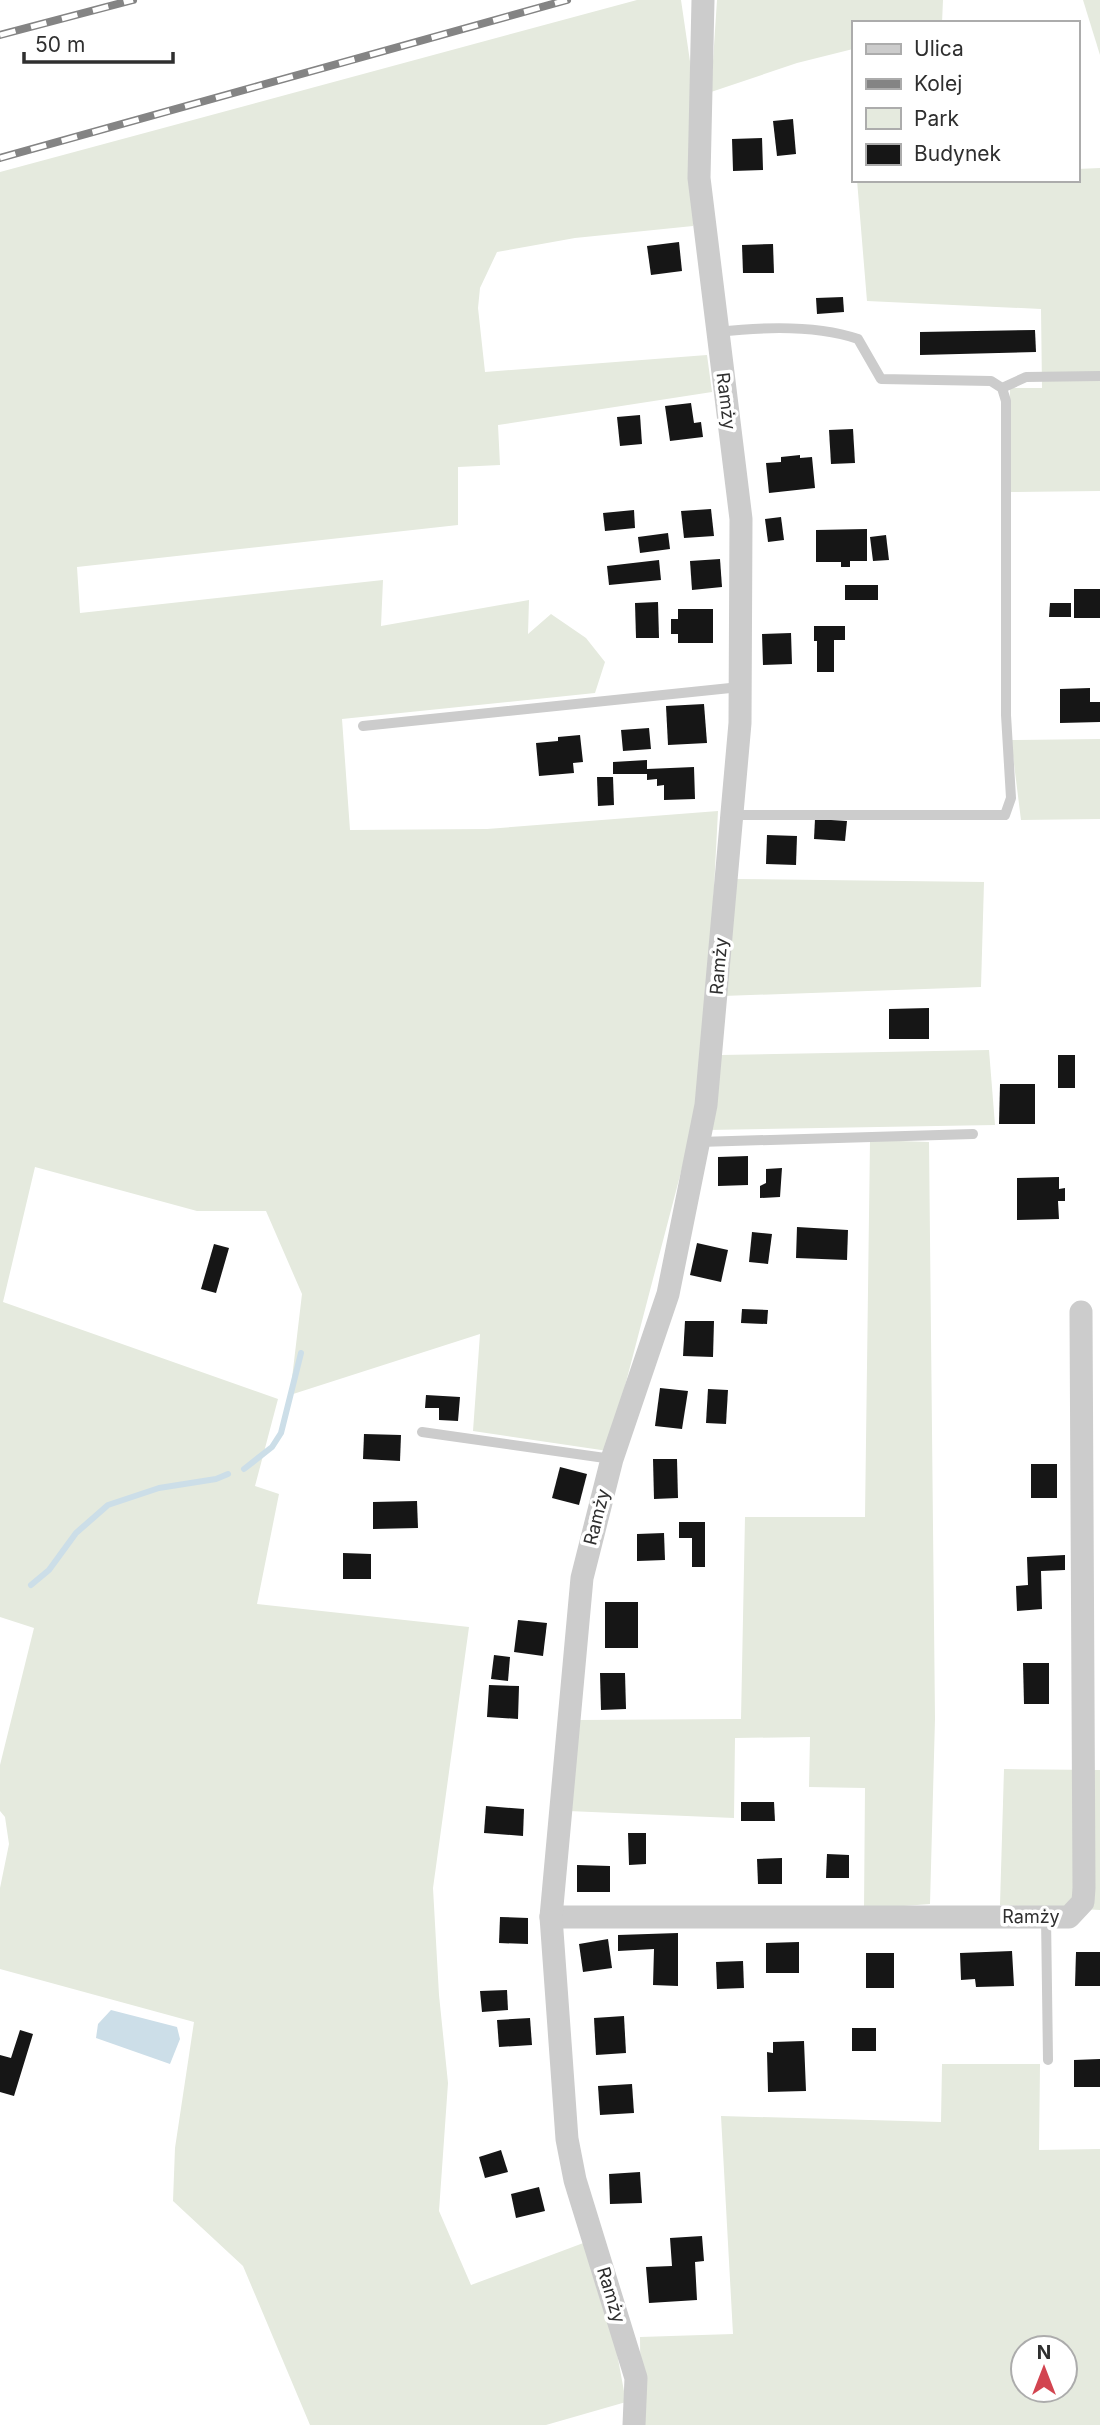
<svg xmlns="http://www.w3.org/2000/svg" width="1100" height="2425" font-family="Inter,sans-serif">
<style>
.green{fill:#e5eade;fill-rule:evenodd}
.water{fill:#ccdee8}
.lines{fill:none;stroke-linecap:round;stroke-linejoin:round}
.stream{stroke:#ccdee8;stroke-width:6}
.building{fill:#161616}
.lane{stroke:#ccc;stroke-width:10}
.street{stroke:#ccc;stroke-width:23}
.rail-casing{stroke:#848484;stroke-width:8}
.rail{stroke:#fff;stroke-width:5;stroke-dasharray:16;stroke-linecap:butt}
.labels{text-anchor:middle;stroke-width:7;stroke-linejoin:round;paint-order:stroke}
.street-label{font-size:18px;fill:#2f2f2f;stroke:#fff}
</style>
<rect width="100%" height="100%" fill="#fff"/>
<!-- green -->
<g class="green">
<path d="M637,0H681L692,75L693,226L575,238L497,252L480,288L478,308L485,372L707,355L712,392L498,425L500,465L458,467V525L77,567L80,613L383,580L381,626L529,600L528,634L551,614L586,638L605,662L595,693L342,719L350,830L487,829L718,811L709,985L699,1103L608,1451L473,1431L480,1334L290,1395L302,1294L266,1211H197L35,1167L3,1302L278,1399L255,1486L279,1494L257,1604L469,1627L433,1888L439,1995L448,2083L439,2211L471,2285L586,2242L614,2337L626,2402L546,2425H310L243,2266L173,2201L175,2148L194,2022L0,1969V1888L9,1844L5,1817L0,1811V1765L34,1628L0,1617V172Z"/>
<path d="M717,0H943L942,23H853V49L797,63L711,92Z"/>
<path d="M1083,0H1100V55Z"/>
<path d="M1100,168V491L1008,492L1010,388H1042L1041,309L867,301L857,180H1077V169Z"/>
<path d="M1100,739V819L1021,820L1011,740Z"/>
<path d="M733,879L984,882L981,987L723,996Z"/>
<path d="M989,1050L995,1125L708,1130L721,1055Z"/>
<path d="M870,1140L929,1142L935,1719L930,1904L864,1909L865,1788L809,1787L810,1737L735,1738L734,1818L568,1811L576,1720L741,1719L745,1517H865Z"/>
<path d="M1004,1769L1100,1770V1910L1000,1905Z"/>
<path d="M942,2064H1040L1039,2150L1100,2149V2425H641L640,2337L733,2334L721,2116L941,2122ZM1023,2348H1065V2390H1023Z"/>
</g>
<!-- water -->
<path class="water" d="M111,2010L177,2027L180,2039L170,2064L96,2038L98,2024Z"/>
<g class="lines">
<!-- stream -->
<g class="stream">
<path d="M244,1469L272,1447L281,1433L301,1353"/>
<path d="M31,1585L49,1570L76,1533L108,1505L159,1488L216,1479L228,1474"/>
</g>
</g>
<!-- building -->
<g class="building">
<path d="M793,119L796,154L777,156L773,121Z"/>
<path d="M762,138L763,170L733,171L732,139Z"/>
<path d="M679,242L682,271L651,275L647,246Z"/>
<path d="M773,244L774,273H743L742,245Z"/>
<path d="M843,297L844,312L817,314L816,298Z"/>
<path d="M1035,330L1036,352L920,355V332Z"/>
<path d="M691,403L694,423L701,422L703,437L670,441L665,406Z"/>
<path d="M640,415L642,444L620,446L617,417Z"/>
<path d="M853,429L855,463L831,464L829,430Z"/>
<path d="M800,455V458L812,457L815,488L769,493L766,463L781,462V457Z"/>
<path d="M711,509L714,536L684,538L681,511Z"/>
<path d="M634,510L635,528L605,531L603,513Z"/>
<path d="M781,517L784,540L768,542L765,519Z"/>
<path d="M867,529V561H850V567H841V562H816V530Z"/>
<path d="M668,533L670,549L640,553L638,537Z"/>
<path d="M886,535L889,560L873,561L870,537Z"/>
<path d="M720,559L722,587L692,590L690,561Z"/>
<path d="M659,560L661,580L609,585L607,566Z"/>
<rect x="845" y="585" width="33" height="15"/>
<rect x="1074" y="589" width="26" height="29"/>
<path d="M658,602L659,638H636L635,603Z"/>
<path d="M1050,603H1071V617H1049Z"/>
<path d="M678,609H713V643H678V634H671V619H678Z"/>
<path d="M814,626H845V640H834V672H817V641H814Z"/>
<path d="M791,633L792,664L763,665L762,634Z"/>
<path d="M1090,688V702H1100V722L1060,723V689Z"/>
<path d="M704,704L707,743L668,745L666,706Z"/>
<path d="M649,728L651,749L623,751L621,730Z"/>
<path d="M580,735L583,762L573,763L574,773L539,776L536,743L558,741V737Z"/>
<path d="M647,760V769L694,767L695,799L664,800V785L657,786V779L647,780V774H613V762Z"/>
<path d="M597,777H613L614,805L598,806Z"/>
<path d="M815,819L847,821L845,841L814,839Z"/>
<path d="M767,835L797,836L796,865L766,864Z"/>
<path d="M929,1008V1039H889V1009Z"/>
<rect x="1058" y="1055" width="17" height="33"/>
<path d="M1000,1084H1035V1124H999Z"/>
<path d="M748,1156V1185L718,1186V1157Z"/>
<path d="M782,1168L780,1197L760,1198V1186L766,1183V1169Z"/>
<path d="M1059,1177V1189L1065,1188V1201H1058L1059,1219L1017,1220V1178Z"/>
<path d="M797,1227L848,1230L847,1260L796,1258Z"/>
<path d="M752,1232L772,1234L768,1264L749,1262Z"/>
<path d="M697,1243L728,1250L721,1282L690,1275Z"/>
<path d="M214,1244L229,1248L216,1293L201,1289Z"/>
<path d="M742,1309L768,1310L767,1324L741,1323Z"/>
<path d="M685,1321H714L713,1357L683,1356Z"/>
<path d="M660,1388L688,1391L682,1429L655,1426Z"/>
<path d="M708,1389L728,1390L726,1424L706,1423Z"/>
<path d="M426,1395L460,1397L458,1421L439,1420V1408H425Z"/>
<path d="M364,1434L401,1435L400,1461L363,1459Z"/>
<path d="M653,1459H677L678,1498L654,1499Z"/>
<rect x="1031" y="1464" width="26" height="34"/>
<path d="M560,1467L587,1474L579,1505L552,1498Z"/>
<path d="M417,1501L418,1528L373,1529V1502Z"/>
<path d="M679,1522H705V1567H692V1538H679Z"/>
<path d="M664,1533L665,1560L637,1561V1534Z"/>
<path d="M343,1553L371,1554V1579H343Z"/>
<path d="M1065,1555V1570L1041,1571L1042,1609L1017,1611L1016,1586L1028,1585L1027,1557Z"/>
<rect x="605" y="1602" width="33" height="46"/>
<path d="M518,1620L547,1623L543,1656L514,1652Z"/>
<path d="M494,1655L510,1657L508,1681L491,1679Z"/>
<path d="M1023,1663H1049V1704H1024Z"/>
<path d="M600,1673H625L626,1709L601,1710Z"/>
<path d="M489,1685L519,1686L518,1719L487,1717Z"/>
<path d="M741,1802H774L775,1821H741Z"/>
<path d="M486,1806L524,1809L523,1836L484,1833Z"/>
<path d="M628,1833H646V1864L629,1865Z"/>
<path d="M827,1854L849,1855V1878H826Z"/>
<path d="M782,1858V1884H758L757,1859Z"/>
<path d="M577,1865L610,1866V1892H577Z"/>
<path d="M500,1917L528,1918V1944L499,1943Z"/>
<path d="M678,1933V1986L653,1985L654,1949L618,1951V1935Z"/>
<path d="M608,1939L612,1968L583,1972L579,1944Z"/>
<path d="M799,1942V1973H766V1943Z"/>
<path d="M1012,1951L1014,1986L976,1987L975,1979L961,1980L960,1953Z"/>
<path d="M1076,1952H1100V1986H1075Z"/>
<rect x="866" y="1953" width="28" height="35"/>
<path d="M743,1961L744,1988L717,1989L716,1962Z"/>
<path d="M507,1990L508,2010L482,2012L480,1991Z"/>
<path d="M624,2016L626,2053L596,2055L594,2018Z"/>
<path d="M530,2018L532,2045L499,2047L497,2020Z"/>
<rect x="852" y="2028" width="24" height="23"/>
<path d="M20,2030L33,2034L14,2096L0,2092V2055L11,2058Z"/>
<path d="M804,2041L806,2091L768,2092L767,2052L773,2053V2042Z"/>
<path d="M1100,2059V2087H1074V2060Z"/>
<path d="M632,2084L634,2113L600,2115L598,2086Z"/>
<path d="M501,2150L508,2172L485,2178L479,2157Z"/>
<path d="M640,2172L642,2203L610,2204L609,2174Z"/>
<path d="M539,2187L545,2211L516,2218L511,2194Z"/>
<path d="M702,2236L704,2261L695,2262L697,2300L649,2303L646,2267L672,2266L670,2238Z"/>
</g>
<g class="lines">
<!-- lane -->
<g class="lane">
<path d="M718,332C761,327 817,325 858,339L881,379L991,381L1002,388L1006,401V715L1011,798L1005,815H732"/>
<path d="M1002,388L1026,377L1100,376"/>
<path d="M363,726L740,687"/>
<path d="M699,1142L973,1134"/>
<path d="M422,1432L612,1459"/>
<path d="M1046,1917L1048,2060"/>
</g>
<!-- street -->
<g class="street">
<path d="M551,1917H1069L1083,1902L1084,1888L1081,1312"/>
<path d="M634,2425L636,2378L575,2180L567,2139L551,1917L582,1578L612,1459L668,1294L706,1105L740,723L741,519L699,178L703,0"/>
</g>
<!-- rail casing -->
<g class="rail-casing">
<g id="rail">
<path d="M0,35L133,0"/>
<path d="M0,158L567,0"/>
</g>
</g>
<!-- rail -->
<use href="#rail" class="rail"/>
</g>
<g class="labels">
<!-- street labels -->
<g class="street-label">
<text transform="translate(726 401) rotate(83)" y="6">Ramży</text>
<text transform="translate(719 966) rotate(-85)" y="6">Ramży</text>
<text transform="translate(597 1517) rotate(-76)" y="6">Ramży</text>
<text x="1031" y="1923">Ramży</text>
<text transform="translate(611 2295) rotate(73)" y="6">Ramży</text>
</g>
</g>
<!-- legend -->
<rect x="852" y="21" width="228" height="161" fill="#ffffff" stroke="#acacac" stroke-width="2"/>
<rect x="866" y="44" width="35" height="10" fill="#cccccc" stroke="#acacac" stroke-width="2"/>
<text x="914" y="56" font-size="21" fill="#2f2f2f">Ulica</text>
<rect x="866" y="79" width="35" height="10" fill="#848484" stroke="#acacac" stroke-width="2"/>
<text x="914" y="91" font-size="21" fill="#2f2f2f">Kolej</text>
<rect x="866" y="108" width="35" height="21" fill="#e5eade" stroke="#acacac" stroke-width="2"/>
<text x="914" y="126" font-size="21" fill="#2f2f2f">Park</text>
<rect x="866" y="144" width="35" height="21" fill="#161616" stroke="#acacac" stroke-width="2"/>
<text x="914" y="161" font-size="21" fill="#2f2f2f">Budynek</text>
<!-- north arrow -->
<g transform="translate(1044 2369)"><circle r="33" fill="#ffffff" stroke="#acacac" stroke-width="2"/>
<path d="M0-5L12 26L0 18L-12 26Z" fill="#d24450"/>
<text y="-10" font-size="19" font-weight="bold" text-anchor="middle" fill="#2f2f2f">N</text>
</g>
<!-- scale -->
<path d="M24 52v10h149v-10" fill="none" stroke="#2f2f2f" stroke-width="3.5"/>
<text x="35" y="52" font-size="21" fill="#2f2f2f" stroke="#ffffff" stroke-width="5" paint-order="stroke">50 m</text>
</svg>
